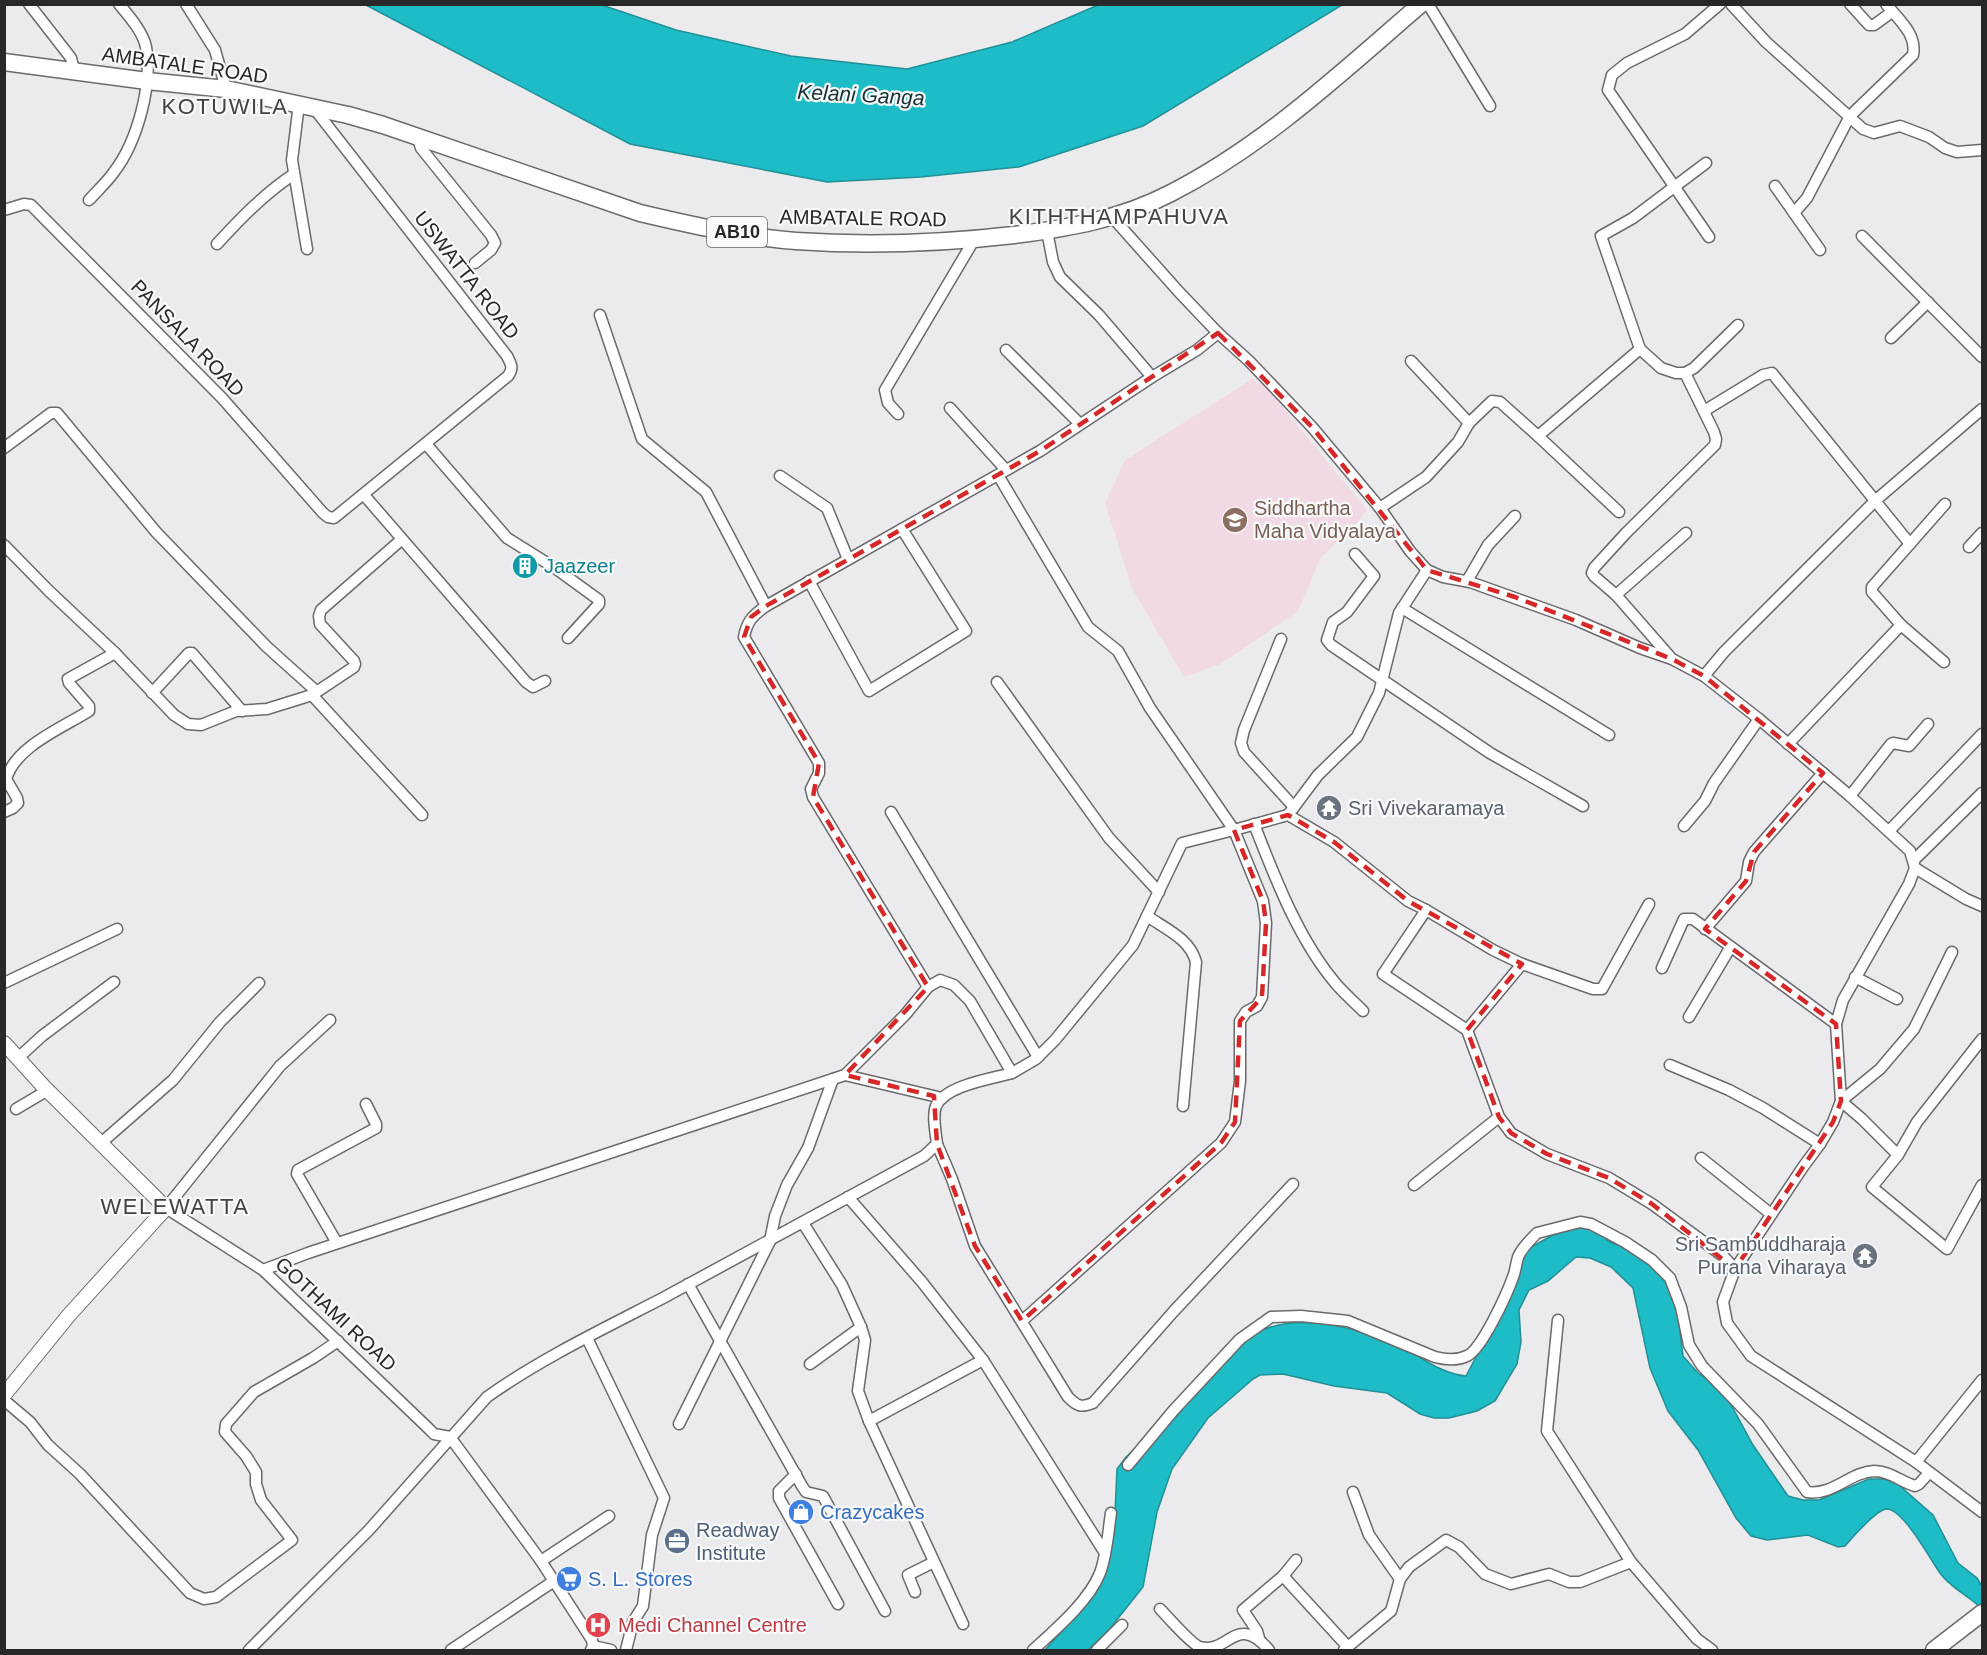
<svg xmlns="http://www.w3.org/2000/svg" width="1987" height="1655" font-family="Helvetica,sans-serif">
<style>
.education{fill:#f2dae5}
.water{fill:#1ebcc6;stroke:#219097;stroke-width:1.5}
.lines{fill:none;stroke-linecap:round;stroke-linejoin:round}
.minor-casing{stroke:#6a6a6c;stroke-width:13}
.tertiary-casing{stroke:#6a6a6c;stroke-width:16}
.primary-casing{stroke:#6a6a6c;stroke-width:19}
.minor{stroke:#fff;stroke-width:10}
.tertiary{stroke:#fff;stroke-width:14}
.primary{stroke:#fff;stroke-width:16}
.marked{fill:none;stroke:#d62828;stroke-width:4.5;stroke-dasharray:12 8;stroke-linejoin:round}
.labels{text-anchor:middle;stroke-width:4.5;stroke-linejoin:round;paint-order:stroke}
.shield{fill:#f8f9fa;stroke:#666768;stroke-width:1.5}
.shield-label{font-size:18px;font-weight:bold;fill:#282829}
.street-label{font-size:20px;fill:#282829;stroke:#f8f9fa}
.education-label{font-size:20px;fill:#785e54;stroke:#f8f9fa;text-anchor:start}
.culture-label{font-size:20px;fill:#0d838f;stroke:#f8f9fa;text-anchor:start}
.worship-label{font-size:20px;fill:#5b616d;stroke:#f8f9fa;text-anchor:start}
.shop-label{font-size:20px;fill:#366cbe;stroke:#f8f9fa;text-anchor:start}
.service-label{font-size:20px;fill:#4e5e75;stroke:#f8f9fa;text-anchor:start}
.health-label{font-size:20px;fill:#be3a42;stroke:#f8f9fa;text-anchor:start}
.water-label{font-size:21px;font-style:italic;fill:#183032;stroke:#f8f9fa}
.quarter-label{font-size:22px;letter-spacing:1.5px;fill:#414243;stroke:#f8f9fa}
</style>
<rect width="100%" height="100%" fill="#ebebed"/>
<!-- education -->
<path class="education" d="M1252,379L1267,388L1367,510L1351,530L1321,557L1298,611L1221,664L1184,677L1132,588L1105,503L1125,460Z"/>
<!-- water -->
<g class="water">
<path d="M366,5H602L676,30L791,56L907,69L1012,42L1098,5H1342L1143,126L1019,167L921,177L827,182L630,144Z"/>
<path d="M1591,1226L1608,1241L1637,1253L1666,1280L1677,1308L1683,1356L1698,1373L1723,1390L1753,1445L1788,1496L1803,1500H1819L1869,1479H1892L1933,1515L1958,1563L1977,1578L1982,1586V1609C1970,1596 1950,1588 1940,1573C1930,1559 1904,1510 1887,1509C1877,1509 1852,1538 1845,1546L1838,1547L1808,1535L1767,1540L1751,1536L1736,1518L1698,1450L1668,1411L1650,1368L1633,1288L1611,1267L1590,1258L1576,1257L1548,1281L1529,1290L1519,1310L1521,1342L1517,1364L1495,1401L1477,1411L1449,1418H1434L1420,1414L1387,1393L1334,1386L1283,1374L1260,1375L1253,1379L1208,1418L1172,1469L1157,1512L1143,1587L1108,1631L1088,1650H1045L1061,1632L1103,1574L1115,1513L1117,1469L1126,1457C1153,1432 1181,1408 1207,1383C1221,1369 1232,1350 1247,1339C1286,1310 1342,1325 1384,1339C1413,1348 1434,1373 1466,1376L1487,1336L1526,1250L1553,1235L1576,1227Z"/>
</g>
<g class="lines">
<!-- minor casing -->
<g class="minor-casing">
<g id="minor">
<path d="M29,4L71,58L74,70"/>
<path d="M186,4L215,50L226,89"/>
<path d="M1428,4L1490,106"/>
<path d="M1731,4L1766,42L1863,129L1874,133L1900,126L1929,137L1945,148L1957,152L1982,150"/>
<path d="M1850,4L1869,25H1874L1892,12"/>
<path d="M299,104L292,160L307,249"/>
<path d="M418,138L421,148L491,235L495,243L491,250L475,263"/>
<path d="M1706,163L1633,218L1601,236L1640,349L1661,368L1676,373H1685L1694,368L1738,325"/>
<path d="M1775,186L1820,250"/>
<path d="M89,200C97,191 107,182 114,172C137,142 153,85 146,47C143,32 129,16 119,4"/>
<path d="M4,210L24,204L31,205L222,398L323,513L328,517L334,518L508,376C514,368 511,364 507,356L313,107"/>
<path d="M1794,213L1807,198L1850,116L1913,55C1917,34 1899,20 1886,4"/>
<path d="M1113,218L1179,292L1218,333L1249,361L1312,427L1380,508L1410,551L1427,570L1443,577L1470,582L1576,620L1640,648L1672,659L1704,676L1759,719L1850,796L1910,851L1915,868L1909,884L1843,1000L1836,1024L1841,1101L1833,1122L1820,1144L1803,1167L1735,1269L1723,1302L1727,1323L1751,1356L1916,1462L1982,1512"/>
<path d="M1047,231L1053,262L1060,277L1099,315L1152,377"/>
<path d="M1862,236L1982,357"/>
<path d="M1709,237L1608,90L1612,75L1627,63L1685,34L1720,4"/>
<path d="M217,244C241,218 264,194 294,174"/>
<path d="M600,315L642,439L706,492L766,606"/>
<path d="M1891,338L1928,302"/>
<path d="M1006,350L1080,424"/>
<path d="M1411,361L1469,423"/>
<path d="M950,408L1006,470"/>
<path d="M1704,411L1763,375L1772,373L1910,544"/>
<path d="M898,414L888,403L885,390L974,240"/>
<path d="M1538,436L1619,512"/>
<path d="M426,444L507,538L555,568L599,600V604L568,638"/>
<path d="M4,448L51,413H57L156,532L267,647L316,691"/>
<path d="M998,475L1088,627L1118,651L1150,708L1234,830L1288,815L1334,842L1408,901L1426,910L1493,950L1522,964L1593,989H1602L1649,904"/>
<path d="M780,476L827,508L848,559"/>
<path d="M364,495L526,682L533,687L545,681"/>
<path d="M1380,508L1426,477L1458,442L1469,423L1492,401L1500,402L1538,436L1640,349"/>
<path d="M4,545L49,591L115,653L174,715L188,724L201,725L236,711L267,709L312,695L354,667L355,664L354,661L320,624L319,616L321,610L401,540"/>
<path d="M1969,547L1982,533"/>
<path d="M1355,554L1374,576L1347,612L1333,622L1327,640L1331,645L1490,753L1583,806"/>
<path d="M809,581L869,691L966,631L902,529"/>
<path d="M1467,581L1488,545L1515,516"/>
<path d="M1616,595L1594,576L1592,573L1594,568L1626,533L1715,445L1716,439L1714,432L1685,373"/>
<path d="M1402,608L1609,735"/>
<path d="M1281,639L1244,730L1241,743L1244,752L1294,807"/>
<path d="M1672,659L1616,595L1686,533"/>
<path d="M1944,662L1901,625L1872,592V587L1945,504"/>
<path d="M1704,676L1724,652L1876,500L1982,409"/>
<path d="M997,682L1109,838L1159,892"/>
<path d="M152,693L189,653H192L242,711"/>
<path d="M312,695L422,815"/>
<path d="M1788,744L1901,625"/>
<path d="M1850,796L1891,744L1893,743L1909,746L1928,724"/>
<path d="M4,812L13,808L18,803L17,798L6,779C16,746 62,728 89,711V706L69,683L68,679L115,653"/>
<path d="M891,812L1038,1057"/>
<path d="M1288,815L1318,775L1357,737L1379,693L1399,613L1427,570"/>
<path d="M1254,824C1275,878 1299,941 1337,985C1345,994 1355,1003 1363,1011"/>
<path d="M1684,826L1705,801L1714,783L1759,719"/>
<path d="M1889,831L1982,734"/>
<path d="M1914,860L1982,793"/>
<path d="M1915,868L1966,899L1982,906"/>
<path d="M1426,910L1383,974L1467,1030L1499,1117L1511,1133L1547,1154L1609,1178L1652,1204L1723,1256L1735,1269"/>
<path d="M1147,916C1166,929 1190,939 1196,962L1183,1106"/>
<path d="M1705,929L1746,881L1749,862L1754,852L1823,773"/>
<path d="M1662,968L1684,919H1693L1836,1024"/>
<path d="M1855,977L1897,999"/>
<path d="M4,983L117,929"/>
<path d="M1689,1017L1730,948"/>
<path d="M330,1020L280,1066L166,1208L263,1270L427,1427L434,1434L450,1437L541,1561L592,1640L593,1646L591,1650"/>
<path d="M1467,1030L1522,964"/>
<path d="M1982,1039L1917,1122L1898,1155L1872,1187L1947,1249L1982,1185"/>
<path d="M18,1058L42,1036L114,982"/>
<path d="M1670,1065L1729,1090L1763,1108L1820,1144"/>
<path d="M1012,1073L1036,1059L1055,1040L1133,945L1182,843L1234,830L1263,901L1266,923L1262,997L1257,1006L1246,1012L1240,1021V1081L1235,1122L1221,1143L1022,1321"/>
<path d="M845,1075L942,1098"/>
<path d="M16,1109L48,1090"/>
<path d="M101,1143L173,1080L220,1022L259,983"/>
<path d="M937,1144L952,1179L975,1246L1068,1397C1077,1406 1081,1408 1093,1403L1174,1311L1293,1184"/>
<path d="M1898,1155L1862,1119L1841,1101L1880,1069L1914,1029L1952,952"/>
<path d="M1701,1158L1771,1214"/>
<path d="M1414,1185L1499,1117"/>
<path d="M848,1197L922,1282L983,1360L1105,1553"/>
<path d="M803,1223L842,1285L861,1327L865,1340L858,1391L869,1421L963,1624"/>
<path d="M337,1243L297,1174L298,1170L376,1128V1124L366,1104"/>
<path d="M263,1270L308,1253L845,1075L905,1015L928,987"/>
<path d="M688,1284L802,1486L806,1492L823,1496L885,1611"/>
<path d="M1558,1320L1547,1431L1631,1562L1697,1639L1712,1650"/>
<path d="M587,1338L664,1498L652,1535L643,1606L633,1622L626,1650"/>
<path d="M810,1364L861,1327"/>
<path d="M4,1400L30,1422L48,1445L80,1474L190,1593L204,1599L216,1597L292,1540L261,1500L256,1484V1472L246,1456L225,1432L226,1424L254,1392L313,1358L338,1341"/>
<path d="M869,1421L983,1360"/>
<path d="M679,1424L770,1241L775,1216L787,1185L808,1148L833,1079"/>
<path d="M1916,1462L1982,1380"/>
<path d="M1128,1465L1173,1411L1240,1339L1271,1317L1301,1316L1348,1321L1435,1357C1446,1360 1456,1361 1467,1356C1482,1349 1507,1294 1513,1277C1516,1270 1516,1261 1519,1255C1523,1247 1531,1239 1537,1233L1580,1222L1591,1224L1625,1242L1652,1260L1670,1278L1681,1307L1689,1345L1702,1366L1758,1424L1807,1492C1833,1496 1850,1472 1874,1471C1890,1471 1901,1482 1915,1486L1919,1484L1929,1473"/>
<path d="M796,1474L779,1491V1498L838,1604"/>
<path d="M1353,1492L1369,1535L1400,1579"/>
<path d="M541,1561L609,1516"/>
<path d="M1283,1576L1348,1647"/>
<path d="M915,1592L908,1575L934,1562"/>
<path d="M1160,1609C1167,1616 1192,1645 1200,1647C1228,1655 1236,1612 1269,1650"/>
<path d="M1259,1638L1257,1631L1243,1610L1283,1576L1296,1560"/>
<path d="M593,1646L611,1650"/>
<path d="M249,1650L369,1530L487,1397C540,1359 605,1328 663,1298C750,1251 837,1203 924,1156L937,1144C936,1134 932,1116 936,1106C946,1085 991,1079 1012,1073L970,1001L954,985L940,980L928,987L813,797L811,789L819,773V763L744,637C747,621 753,615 766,606L1040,451L1152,377L1197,350L1218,333"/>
<path d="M451,1650L554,1581"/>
<path d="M1033,1650C1055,1630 1089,1601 1100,1573C1107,1554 1108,1533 1111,1513"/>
<path d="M1097,1650L1122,1625"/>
<path d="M1344,1650L1391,1611L1400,1579L1409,1567L1446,1540L1459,1547L1485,1574L1511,1584L1549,1574L1569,1582H1580L1631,1562"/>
</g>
</g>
<!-- tertiary casing -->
<g class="tertiary-casing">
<path id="tertiary" d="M4,1043L44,1087L166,1208L69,1315L4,1395"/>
</g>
<!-- primary casing -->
<g class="primary-casing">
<g id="primary">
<path d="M4,62L147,81L226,89L348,115L383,125L640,213C691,225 744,237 796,241C868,246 944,243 1014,235C1070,228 1121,219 1171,193C1265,145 1342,72 1421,4"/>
<path d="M1934,1650L1982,1613"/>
</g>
</g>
<!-- minor -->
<use href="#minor" class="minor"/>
<!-- tertiary -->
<use href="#tertiary" class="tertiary"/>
<!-- primary -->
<use href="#primary" class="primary"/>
</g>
<!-- marked area -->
<path class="marked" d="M1218,333L1312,427L1427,570L1515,597L1672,659L1704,676L1823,773L1754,852L1746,881L1705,929L1836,1024L1841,1101L1833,1122L1735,1269L1652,1204L1609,1178L1547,1154L1511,1133L1499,1117L1467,1030L1522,964L1408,901L1334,842L1288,815L1234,830L1263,901L1266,923L1262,997L1240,1021L1235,1122L1221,1143L1022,1321L975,1246L937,1144L934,1096L845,1075L928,987L813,797L819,763L744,637L751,617L766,606L1040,451Z"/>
<!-- icons -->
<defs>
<g id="school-disc" transform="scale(1.35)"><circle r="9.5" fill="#8d6e63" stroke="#f8f9fa"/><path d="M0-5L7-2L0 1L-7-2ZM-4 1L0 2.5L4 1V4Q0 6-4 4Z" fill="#fff"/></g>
<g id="building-disc" transform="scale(1.35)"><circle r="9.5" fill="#0f9aa8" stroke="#f8f9fa"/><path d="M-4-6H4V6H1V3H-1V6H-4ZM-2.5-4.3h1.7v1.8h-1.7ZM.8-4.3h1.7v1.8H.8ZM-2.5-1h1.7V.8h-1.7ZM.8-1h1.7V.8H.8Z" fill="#fff"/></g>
<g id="temple-disc" transform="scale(1.35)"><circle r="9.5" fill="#6b7280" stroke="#f8f9fa"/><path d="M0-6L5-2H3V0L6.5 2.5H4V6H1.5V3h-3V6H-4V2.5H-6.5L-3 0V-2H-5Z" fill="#fff"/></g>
<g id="shop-disc" transform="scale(1.35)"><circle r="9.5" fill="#3f7fe0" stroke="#f8f9fa"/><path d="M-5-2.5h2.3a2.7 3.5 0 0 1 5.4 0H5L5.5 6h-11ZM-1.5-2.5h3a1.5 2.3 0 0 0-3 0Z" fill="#fff"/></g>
<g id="office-disc" transform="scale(1.35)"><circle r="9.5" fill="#5c6f8a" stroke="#f8f9fa"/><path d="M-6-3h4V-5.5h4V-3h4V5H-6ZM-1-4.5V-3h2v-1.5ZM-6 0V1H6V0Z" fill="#fff"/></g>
<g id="supermarket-disc" transform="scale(1.35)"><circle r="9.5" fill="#3f7fe0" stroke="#f8f9fa"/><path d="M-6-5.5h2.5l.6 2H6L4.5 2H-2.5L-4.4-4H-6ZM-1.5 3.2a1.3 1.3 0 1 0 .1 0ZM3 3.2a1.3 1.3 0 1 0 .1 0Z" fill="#fff"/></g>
<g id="hospital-disc" transform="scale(1.35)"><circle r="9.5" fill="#e0444e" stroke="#f8f9fa"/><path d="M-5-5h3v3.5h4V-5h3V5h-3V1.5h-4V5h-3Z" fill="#fff"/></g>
</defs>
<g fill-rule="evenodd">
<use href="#school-disc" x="1235" y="520"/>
<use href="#building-disc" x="525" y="566"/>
<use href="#temple-disc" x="1329" y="808"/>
<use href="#temple-disc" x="1865" y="1256"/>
<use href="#shop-disc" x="801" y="1512"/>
<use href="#office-disc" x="677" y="1541"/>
<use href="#supermarket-disc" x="569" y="1579"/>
<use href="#hospital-disc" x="598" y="1625"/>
</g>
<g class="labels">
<!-- shield labels -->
<rect class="shield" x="707" y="217" width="60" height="30" rx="4.5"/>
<g class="shield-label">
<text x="737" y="238">AB10</text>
</g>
<!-- street labels -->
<g class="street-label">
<text transform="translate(185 65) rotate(8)" y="7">AMBATALE ROAD</text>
<text transform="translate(863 218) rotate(1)" y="7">AMBATALE ROAD</text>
<text transform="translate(467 275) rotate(52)" y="7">USWATTA ROAD</text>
<text transform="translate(188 338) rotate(46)" y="7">PANSALA ROAD</text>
<text transform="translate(336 1314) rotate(43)" y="7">GOTHAMI ROAD</text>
</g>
<!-- education labels -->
<g class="education-label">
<text x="1254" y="515">Siddhartha<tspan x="1254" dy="23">Maha Vidyalaya</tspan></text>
</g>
<!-- culture labels -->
<g class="culture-label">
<text x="544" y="573">Jaazeer</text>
</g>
<!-- worship labels -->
<g class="worship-label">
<text x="1348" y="815">Sri Vivekaramaya</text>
<text x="1846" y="1251" text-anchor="end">Sri Sambuddharaja<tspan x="1846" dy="23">Purana Viharaya</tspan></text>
</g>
<!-- shop labels -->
<g class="shop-label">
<text x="820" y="1519">Crazycakes</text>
<text x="588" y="1586">S. L. Stores</text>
</g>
<!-- service labels -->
<g class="service-label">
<text x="696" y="1537">Readway<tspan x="696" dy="23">Institute</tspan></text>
</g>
<!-- health labels -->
<g class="health-label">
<text x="618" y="1632">Medi Channel Centre</text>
</g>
<!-- water labels -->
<g class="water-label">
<text transform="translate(861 95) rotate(3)" y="7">Kelani Ganga</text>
</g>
<!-- quarter labels -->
<g class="quarter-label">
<text x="225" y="114">KOTUWILA</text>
<text x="1119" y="224">KITHTHAMPAHUVA</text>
<text x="175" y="1214">WELEWATTA</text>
</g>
</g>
<!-- border -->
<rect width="1987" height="1655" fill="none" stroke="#282829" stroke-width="12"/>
</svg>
